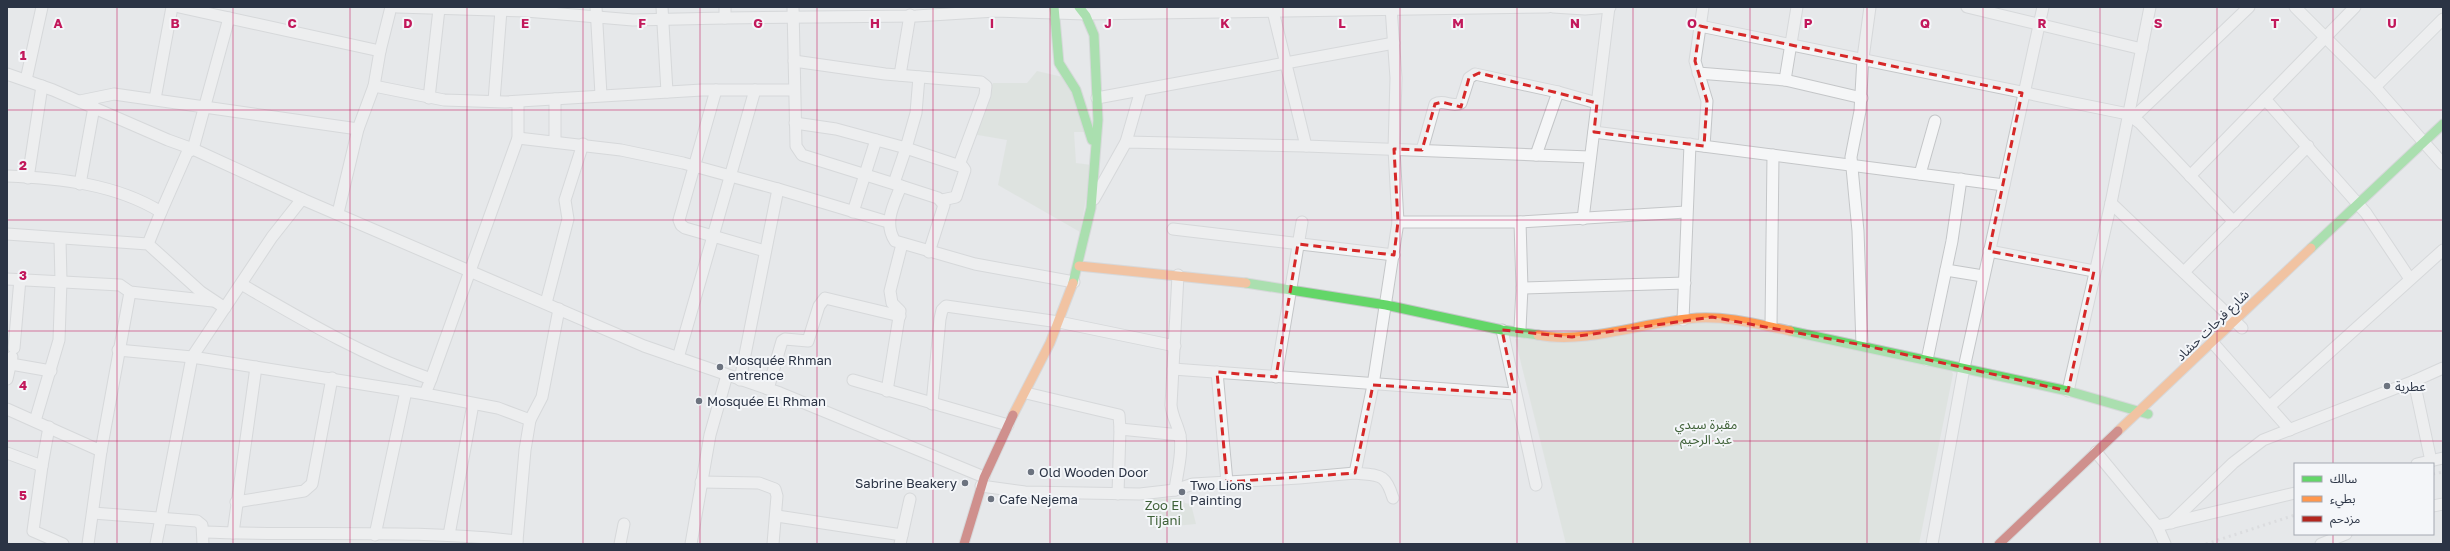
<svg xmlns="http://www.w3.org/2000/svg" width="2450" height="551" font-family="'Golos Text','Noto Sans Arabic',sans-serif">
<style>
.green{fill:#d6ded6}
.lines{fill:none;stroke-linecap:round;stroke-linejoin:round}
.street-casing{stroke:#c4c6c8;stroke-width:13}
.fast-casing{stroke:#c4c6c8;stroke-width:11}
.slow-casing{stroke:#c4c6c8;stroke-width:11}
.jam-casing{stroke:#c4c6c8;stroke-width:11}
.street{stroke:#f5f6f7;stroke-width:11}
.fast{stroke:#63d668;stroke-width:9}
.slow{stroke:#ff974d;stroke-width:9}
.jam{stroke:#b3261e;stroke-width:9}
.rail{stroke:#cecfd2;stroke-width:3;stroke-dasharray:2 4;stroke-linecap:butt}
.marked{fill:none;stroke:#d62828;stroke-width:3;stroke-dasharray:8 5;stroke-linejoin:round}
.grid{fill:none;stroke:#c2185b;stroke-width:1;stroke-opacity:0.55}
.poi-dot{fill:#6c737f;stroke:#f4f6f9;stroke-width:1.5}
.labels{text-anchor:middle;stroke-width:4;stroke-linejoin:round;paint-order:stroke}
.street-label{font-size:13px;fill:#2b3445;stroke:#f4f6f9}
.poi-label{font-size:13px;fill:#2b3445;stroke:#f4f6f9;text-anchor:start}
.park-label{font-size:13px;fill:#3f6138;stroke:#f4f6f9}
.grid-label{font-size:13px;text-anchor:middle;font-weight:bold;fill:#c2185b;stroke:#f4f6f9;stroke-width:4;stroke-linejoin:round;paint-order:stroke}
</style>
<rect width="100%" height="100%" fill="#e6e8ea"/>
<!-- green -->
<g class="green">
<path d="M1037,71L1071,79L1087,132H1074L1076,163L1092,165L1080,232L998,185L1007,140L972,134L993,83H1027Z"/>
<path d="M1712,317L1948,365L1953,374L1919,544H1566L1515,339Z"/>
<path d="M1181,498L1185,503L1191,504L1196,524L1153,528L1146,499Z"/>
</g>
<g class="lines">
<!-- street casing -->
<g class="street-casing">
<g id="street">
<path d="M179,7L380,51L374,86L358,129L338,213"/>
<path d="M397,7L526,11L633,20L725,18V7"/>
<path d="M596,7L601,95"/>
<path d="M662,7L667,92"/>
<path d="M793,7L796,146L802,155L901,186C894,204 883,223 895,241L975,264L1074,282"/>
<path d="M1272,7L1306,146L1536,155L1558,92"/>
<path d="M1391,7L1396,78L1394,149L1398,222L1373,385L1355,473C1379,476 1385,472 1393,498"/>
<path d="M1553,7L1585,9L1610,7"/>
<path d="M1703,7L1695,61L1707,101L1704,146"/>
<path d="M1967,7L2142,49"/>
<path d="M2295,7L2375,87L2443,164"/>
<path d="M725,18L916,16L995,11L1086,14L1548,7"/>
<path d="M1700,26L2128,114L2140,123L2234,222"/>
<path d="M380,51L391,7"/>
<path d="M794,61L885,74L981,82L986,86L985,95L959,165"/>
<path d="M1698,73L1785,80L1862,98"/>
<path d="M7,74L53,90L168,140L193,149L302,199L644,346L780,393L984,477"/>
<path d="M900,75L910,15"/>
<path d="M26,80L42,7"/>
<path d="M1785,80L1797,7"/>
<path d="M374,86L444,100L505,102L702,90H794"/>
<path d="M2375,87L2443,19"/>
<path d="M716,90L679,220L681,225L685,228L765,251"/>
<path d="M429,98L439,9"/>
<path d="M1097,98L1394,43"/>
<path d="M155,99L172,7"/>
<path d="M2265,99L2366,213L2410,279"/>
<path d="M80,101L114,94L358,129"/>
<path d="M494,101L501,10"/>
<path d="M2134,117L2249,7"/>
<path d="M795,123L836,129L906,148L916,113L919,77"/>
<path d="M1594,132L2004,185"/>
<path d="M518,138L621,150L683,163L778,189L740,380"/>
<path d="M555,142V99"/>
<path d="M1126,142L1141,90"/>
<path d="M1422,150L1435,104C1444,99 1452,108 1461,103L1469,78L1475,74L1558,92L1597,103"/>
<path d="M1536,155L1590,157"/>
<path d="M1920,174L1935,121"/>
<path d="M7,176C59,178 116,184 161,212L148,244"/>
<path d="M2190,176L2355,7"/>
<path d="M28,178L42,86"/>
<path d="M894,183L906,148L963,167L965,170L956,197L942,200"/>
<path d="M80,184L94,107"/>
<path d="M901,186L938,198L944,205L929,252"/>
<path d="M778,189L888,222"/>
<path d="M1094,199L1126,142L1306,146"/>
<path d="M2111,203L2242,328"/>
<path d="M161,212L187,153L193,149L229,18"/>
<path d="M853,212L876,140"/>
<path d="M1583,219L1609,7"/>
<path d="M1398,222H1520L1686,212"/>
<path d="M1520,222L1522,288L1520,329"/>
<path d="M1173,229L1394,255"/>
<path d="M7,234L148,244L201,292L225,308"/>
<path d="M1989,251L2094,271"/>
<path d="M1946,270L1983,276"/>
<path d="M2184,272L2308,146"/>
<path d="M7,279L120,285L130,292L213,301"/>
<path d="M241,284C303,320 363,356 431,379L425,394L498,408L530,420L525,450L517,541"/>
<path d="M1522,288L1685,283"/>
<path d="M546,303L568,219L565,200L583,144"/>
<path d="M1683,320L1690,144"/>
<path d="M1771,326L1773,155"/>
<path d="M1502,330L1536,485"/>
<path d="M2213,343L2290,430"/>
<path d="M1862,345L1858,231L1851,157L1860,111L1863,58L1870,7"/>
<path d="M14,348L20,279"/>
<path d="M118,350L192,357L425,394"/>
<path d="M678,358L755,90"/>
<path d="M1927,360L1952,241L1961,179"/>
<path d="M11,364L51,371"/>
<path d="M1173,369L1515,394"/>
<path d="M1217,372L1227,482"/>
<path d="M1276,377L1302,222"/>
<path d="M7,379L12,357"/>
<path d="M431,379L518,138V102"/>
<path d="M853,380L1008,425"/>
<path d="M2414,381L2431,461"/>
<path d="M768,389L782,341L785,339L808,341L819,306L825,298L900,316"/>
<path d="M887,391L900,311L892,303L890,291L902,244"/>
<path d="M2068,391L2111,203L2150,7"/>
<path d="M1026,393L1119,415L1120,429L1118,494"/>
<path d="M932,404L940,319L942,310L946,306L1059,322L1175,346"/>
<path d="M2270,406L2443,250"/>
<path d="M7,409L101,451"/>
<path d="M530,420L542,397L559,309"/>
<path d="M35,421L59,340L61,281L60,240"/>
<path d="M1120,429L1180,435"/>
<path d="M2096,452L2157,526L2165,544"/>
<path d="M7,453L42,466L49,427"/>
<path d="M2417,464L2443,458"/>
<path d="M42,466L33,531L63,544"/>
<path d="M701,482L759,483L775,489L777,496L773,544"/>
<path d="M981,486L1025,492L1140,494L1175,490L1193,484L1299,478L1355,473"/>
<path d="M1175,490C1177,473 1183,453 1180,436C1178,425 1172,417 1171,405L1178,275"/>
<path d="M236,502L304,491L312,484L332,378"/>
<path d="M2433,506L2443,504"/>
<path d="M93,513L197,521L202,525L203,544"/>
<path d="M777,516L902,535L900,544"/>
<path d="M2171,523L2233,463L2263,440L2414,381L2443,368"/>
<path d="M2157,526L2295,493"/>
<path d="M203,532C308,536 413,529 517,541V544"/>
<path d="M233,533L256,367"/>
<path d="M375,535L406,391"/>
<path d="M449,535L473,404"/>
<path d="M902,535L910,499"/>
<path d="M88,544L101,451L130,292"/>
<path d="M156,544L192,357L272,237L302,199"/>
<path d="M620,544L624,524"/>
<path d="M691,544L710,435L727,375"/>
<path d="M1932,544L1964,368L2043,7"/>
<path d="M2321,544L2346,534"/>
</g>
</g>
<!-- fast casing -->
<g class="fast-casing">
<g id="fast">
<path d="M1054,7L1059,63L1076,90L1092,140"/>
<path d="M2311,248L2443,124"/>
<path d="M1073,283L1091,208L1098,120L1094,35L1086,16L1079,7"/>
<path d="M1246,283L1386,305L1502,330L1538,335"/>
<path d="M1790,331L2068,391L2148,414"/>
</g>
</g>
<!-- slow casing -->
<g class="slow-casing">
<g id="slow">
<path d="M1079,266L1246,283"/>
<path d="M1538,335C1586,345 1648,321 1697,318C1728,316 1760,325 1790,331"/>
<path d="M1013,415L1050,343L1073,283"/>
<path d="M2118,431L2311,248"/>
</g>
</g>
<!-- jam casing -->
<g class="jam-casing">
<g id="jam">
<path d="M964,544L984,478L1013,415"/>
<path d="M1999,544L2118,431"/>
</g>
</g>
<!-- street -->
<use href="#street" class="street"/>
<!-- fast -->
<use href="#fast" class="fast"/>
<!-- slow -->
<use href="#slow" class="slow"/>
<!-- jam -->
<use href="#jam" class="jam"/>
<!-- rail -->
<g class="rail">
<path d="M2433,474L2443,472"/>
<path d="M2206,544L2295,515"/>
</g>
</g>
<!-- marked area -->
<path d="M0 0H2450V551H0ZM1700,26L2022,93L1989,251L2094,271L2068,391L1862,345L1712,317L1572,337L1502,330L1515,394L1373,385L1355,473L1227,482L1217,372L1276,377L1298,244L1394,255L1398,222L1394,149L1422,150L1435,104L1442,102L1461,107L1469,78L1479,73L1597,103L1594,132L1704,146L1707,101L1695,61Z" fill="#e6e8ea" fill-opacity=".55" fill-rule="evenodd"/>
<path class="marked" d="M1700,26L2022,93L1989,251L2094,271L2068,391L1862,345L1712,317L1572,337L1502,330L1515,394L1373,385L1355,473L1227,482L1217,372L1276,377L1298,244L1394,255L1398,222L1394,149L1422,150L1435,104L1442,102L1461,107L1469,78L1479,73L1597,103L1594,132L1704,146L1707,101L1695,61Z"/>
<!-- grid -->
<path class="grid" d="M117,7V544M233,7V544M350,7V544M467,7V544M583,7V544M700,7V544M817,7V544M933,7V544M1050,7V544M1167,7V544M1283,7V544M1400,7V544M1517,7V544M1633,7V544M1750,7V544M1867,7V544M1983,7V544M2100,7V544M2217,7V544M2333,7V464M7,110H2443M7,220H2443M7,331H2443M7,441H2443M2333,534V544"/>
<!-- markers -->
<g class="poi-dot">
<circle cx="720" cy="367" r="4"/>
<circle cx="2387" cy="386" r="4"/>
<circle cx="699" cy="401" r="4"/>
<circle cx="1031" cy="472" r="4"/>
<circle cx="965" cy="483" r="4"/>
<circle cx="1182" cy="492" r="4"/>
<circle cx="991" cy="499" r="4"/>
</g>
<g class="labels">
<!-- street labels -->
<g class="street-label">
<text transform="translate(2212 325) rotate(-44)" y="5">شارع فرحات حشاد</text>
</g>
<!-- poi labels -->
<g class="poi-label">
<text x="728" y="365">Mosquée Rhman<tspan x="728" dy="15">entrence</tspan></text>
<text x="2395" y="391">عطرية</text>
<text x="707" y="406">Mosquée El Rhman</text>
<text x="1039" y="477">Old Wooden Door</text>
<text x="957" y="488" text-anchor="end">Sabrine Beakery</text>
<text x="1190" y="490">Two Lions<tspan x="1190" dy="15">Painting</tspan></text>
<text x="999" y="504">Cafe Nejema</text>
</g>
<!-- park labels -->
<g class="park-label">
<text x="1706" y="429">مقبرة سيدي<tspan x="1706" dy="15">عبد الرحيم</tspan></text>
<text x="1164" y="510">Zoo El<tspan x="1164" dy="15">Tijani</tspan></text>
</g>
</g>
<g class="grid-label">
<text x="58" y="28">A</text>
<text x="175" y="28">B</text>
<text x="292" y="28">C</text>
<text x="408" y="28">D</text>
<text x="525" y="28">E</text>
<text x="642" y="28">F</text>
<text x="758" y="28">G</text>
<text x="875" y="28">H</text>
<text x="992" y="28">I</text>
<text x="1108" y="28">J</text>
<text x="1225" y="28">K</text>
<text x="1342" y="28">L</text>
<text x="1458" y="28">M</text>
<text x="1575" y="28">N</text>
<text x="1692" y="28">O</text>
<text x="1808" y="28">P</text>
<text x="1925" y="28">Q</text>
<text x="2042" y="28">R</text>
<text x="2158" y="28">S</text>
<text x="2275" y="28">T</text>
<text x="2392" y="28">U</text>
<text x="23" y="60">1</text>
<text x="23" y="170">2</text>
<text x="23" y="280">3</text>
<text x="23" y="390">4</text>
<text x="23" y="500">5</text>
</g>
<!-- border -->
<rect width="2450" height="551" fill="none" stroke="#2b3445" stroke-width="16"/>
<!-- legend -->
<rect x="2294" y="463" width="140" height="72" fill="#f4f6f9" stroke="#a4a8b1"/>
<rect x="2302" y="476" width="20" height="6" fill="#63d668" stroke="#a4a8b1"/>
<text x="2330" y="483" font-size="12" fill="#2b3445">سالك</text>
<rect x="2302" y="496" width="20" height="6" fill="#ff974d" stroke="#a4a8b1"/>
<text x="2330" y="503" font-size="12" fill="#2b3445">بطيء</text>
<rect x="2302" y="516" width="20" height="6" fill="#b3261e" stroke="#a4a8b1"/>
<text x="2330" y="523" font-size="12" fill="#2b3445">مزدحم</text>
</svg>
